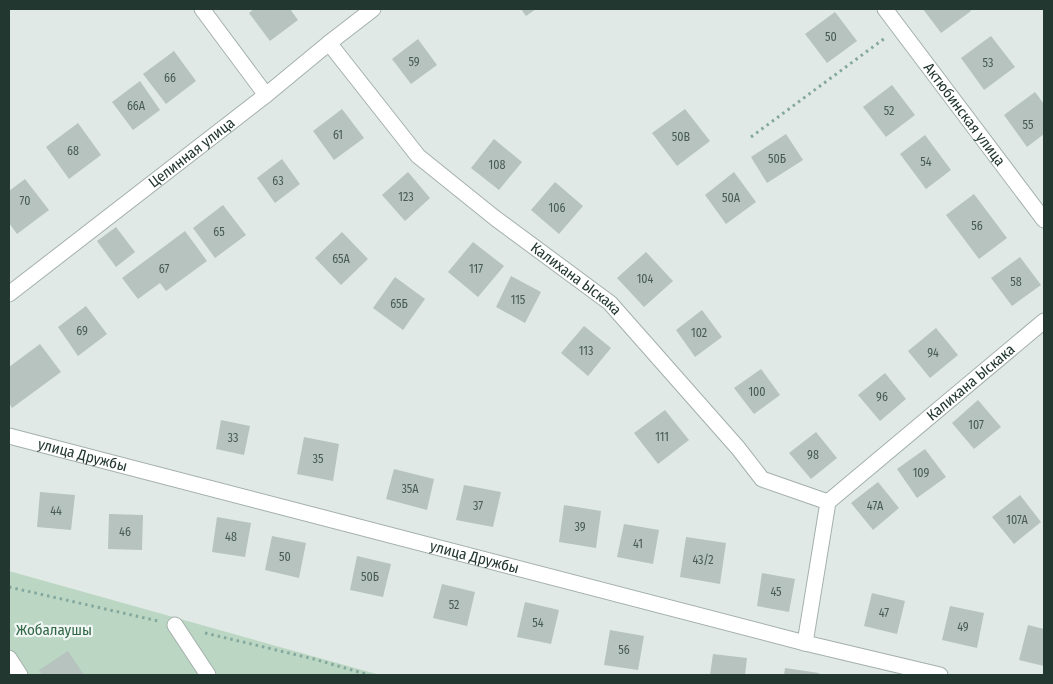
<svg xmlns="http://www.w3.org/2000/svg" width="1053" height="684" font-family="'Fira Sans Condensed',sans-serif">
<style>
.green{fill:#bbd7c3}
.building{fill:#b6c3be}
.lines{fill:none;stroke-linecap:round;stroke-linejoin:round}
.minor-casing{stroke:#a4b0ab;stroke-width:17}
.path{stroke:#84a89d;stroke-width:3;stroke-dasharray:2.5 4;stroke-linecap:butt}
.minor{stroke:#fff;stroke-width:15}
.labels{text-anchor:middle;stroke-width:4.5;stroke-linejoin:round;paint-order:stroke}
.number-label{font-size:12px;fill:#485a54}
.street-label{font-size:15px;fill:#233731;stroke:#f0f6f3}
.park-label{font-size:15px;fill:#326847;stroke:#f0f6f3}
</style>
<rect width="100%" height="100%" fill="#e0e9e5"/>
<!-- green -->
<path class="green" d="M9,571L380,675H9Z"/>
<!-- building -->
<g class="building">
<path d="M254,9H290L298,20L270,41L249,13Z"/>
<path d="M521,9H536L526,16Z"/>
<path d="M923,9H970L971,11L941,33Z"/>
<path d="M835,12L857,41L827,63L805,34Z"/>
<path d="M991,36L1015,67L984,90L961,58Z"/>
<path d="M418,39L437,65L411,84L392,59Z"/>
<path d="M174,51L196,81L166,104L143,74Z"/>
<path d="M140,81L160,110L133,130L112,102Z"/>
<path d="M892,85L915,115L886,137L863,107Z"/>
<path d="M1035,92L1044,104V134L1027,147L1004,115Z"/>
<path d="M342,109L364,138L334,160L313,131Z"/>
<path d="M685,109L710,141L677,166L652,133Z"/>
<path d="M78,123L101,155L69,179L46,147Z"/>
<path d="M786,134L803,160L767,183L751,157Z"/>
<path d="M925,135L951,170L926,189L900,154Z"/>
<path d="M494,139L522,162L499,190L471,168Z"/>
<path d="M282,159L300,184L275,203L257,178Z"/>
<path d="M408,172L430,198L405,221L382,195Z"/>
<path d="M734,172L756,202L726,224L705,195Z"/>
<path d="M25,179L49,210L17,234L9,223V191Z"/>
<path d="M555,182L583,206L559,234L531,210Z"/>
<path d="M974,194L1007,238L979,259L946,215Z"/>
<path d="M223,205L246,235L215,258L193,228Z"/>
<path d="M116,227L135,252L116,267L97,241Z"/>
<path d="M185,231L207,261L166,291L160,283L138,299L122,278Z"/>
<path d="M342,232L368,259L341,285L315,258Z"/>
<path d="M473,242L504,266L478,297L448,272Z"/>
<path d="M646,252L673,281L644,307L617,278Z"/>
<path d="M1020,257L1041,285L1012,306L991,278Z"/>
<path d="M511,276L541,292L525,323L496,307Z"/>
<path d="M395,277L425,299L403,330L373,308Z"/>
<path d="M86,306L107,334L78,356L58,327Z"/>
<path d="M702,310L722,337L695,357L676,330Z"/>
<path d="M584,326L611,348L588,376L561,353Z"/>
<path d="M936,328L958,355L930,378L908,351Z"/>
<path d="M40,344L61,372L12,408L9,403V367Z"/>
<path d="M761,369L780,395L754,414L734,388Z"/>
<path d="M885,373L906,399L880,421L858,395Z"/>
<path d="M978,400L1001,427L974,449L952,423Z"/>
<path d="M665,410L689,440L658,464L634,433Z"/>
<path d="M221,420L250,426L244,455L216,449Z"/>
<path d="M816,432L837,458L811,479L789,453Z"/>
<path d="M304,437L339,444L333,481L297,474Z"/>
<path d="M925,449L946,477L917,498L897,469Z"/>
<path d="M394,469L434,479L427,510L386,499Z"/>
<path d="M878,482L899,508L873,530L851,503Z"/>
<path d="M464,485L501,492L493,527L456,520Z"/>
<path d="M40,492L75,495L71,530L37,527Z"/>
<path d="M1020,495L1041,522L1014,544L992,517Z"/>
<path d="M564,505L601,511L596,548L559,542Z"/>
<path d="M109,514L143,515L142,550L108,549Z"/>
<path d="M217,517L251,523L245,557L212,552Z"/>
<path d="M624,524L659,530L653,564L617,557Z"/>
<path d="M272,536L306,543L299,578L265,570Z"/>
<path d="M686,537L726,543L720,584L680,577Z"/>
<path d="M357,556L391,564L383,597L350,590Z"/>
<path d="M762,573L795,579L789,612L757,606Z"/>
<path d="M442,584L475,592L467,626L433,618Z"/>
<path d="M872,593L905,601L897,634L864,626Z"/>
<path d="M525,602L559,610L551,644L517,637Z"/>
<path d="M950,606L984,613L977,648L942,640Z"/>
<path d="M1028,625L1044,629V666L1019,660Z"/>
<path d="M610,630L644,636L638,670L604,665Z"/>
<path d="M68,651L84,675H42L39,670Z"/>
<path d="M713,654L747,658L745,675H710Z"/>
<path d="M785,668L819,673L818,675H784Z"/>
</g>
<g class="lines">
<!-- minor casing -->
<g class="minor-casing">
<g id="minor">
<path d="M202,9L266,95"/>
<path id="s1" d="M885,9L1044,220"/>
<path id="s2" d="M329,43L418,156L495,218L610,303L738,448L762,479L828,502"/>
<path id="s3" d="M9,294L266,95L329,43L373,9"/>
<path id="s4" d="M9,436L805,643L940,675"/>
<path d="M175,625L208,675"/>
<path id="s5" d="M805,643L828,502L1044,321"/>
<path d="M9,658L20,675"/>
</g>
</g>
<!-- path -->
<g class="path">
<path d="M751,137L885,38"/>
<path d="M9,587L158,621"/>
<path d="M205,633L314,659L369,675"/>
</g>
<!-- minor -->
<use href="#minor" class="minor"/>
</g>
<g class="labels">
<!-- number labels -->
<g class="number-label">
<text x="831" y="41">50</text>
<text x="414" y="66">59</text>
<text x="988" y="67">53</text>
<text x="170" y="82">66</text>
<text x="136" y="110">66А</text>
<text x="889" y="115">52</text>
<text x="1028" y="129">55</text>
<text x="338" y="139">61</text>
<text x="681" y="141">50В</text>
<text x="73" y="155">68</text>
<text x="777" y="163">50Б</text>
<text x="926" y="166">54</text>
<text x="497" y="169">108</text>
<text x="278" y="185">63</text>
<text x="406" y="201">123</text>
<text x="731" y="202">50А</text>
<text x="25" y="205">70</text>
<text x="557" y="212">106</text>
<text x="977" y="230">56</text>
<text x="219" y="236">65</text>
<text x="341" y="263">65А</text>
<text x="164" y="273">67</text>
<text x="476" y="273">117</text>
<text x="645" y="283">104</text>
<text x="1016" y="286">58</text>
<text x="518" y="304">115</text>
<text x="399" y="308">65Б</text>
<text x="82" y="335">69</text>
<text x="699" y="337">102</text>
<text x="586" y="355">113</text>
<text x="933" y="357">94</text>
<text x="757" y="396">100</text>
<text x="882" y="401">96</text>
<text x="976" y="429">107</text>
<text x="662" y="441">111</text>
<text x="233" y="442">33</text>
<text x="813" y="459">98</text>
<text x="318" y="463">35</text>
<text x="921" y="477">109</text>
<text x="410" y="493">35А</text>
<text x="478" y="510">37</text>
<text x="875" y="510">47А</text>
<text x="56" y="515">44</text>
<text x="1017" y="524">107А</text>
<text x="580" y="531">39</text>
<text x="125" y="536">46</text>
<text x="231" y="541">48</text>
<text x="638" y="548">41</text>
<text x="285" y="561">50</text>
<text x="703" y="564">43/2</text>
<text x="370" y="581">50Б</text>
<text x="776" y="596">45</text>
<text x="454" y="609">52</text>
<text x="884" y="617">47</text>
<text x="538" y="627">54</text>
<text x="963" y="631">49</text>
<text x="624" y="654">56</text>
</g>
<!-- street labels -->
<g class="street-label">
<text dy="5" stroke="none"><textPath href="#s1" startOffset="132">Актюбинская улица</textPath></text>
<text dy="5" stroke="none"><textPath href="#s3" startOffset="231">Целинная улица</textPath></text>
<text dy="5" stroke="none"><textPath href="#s2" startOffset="344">Калихана Ыскака</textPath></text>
<text dy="5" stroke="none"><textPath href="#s5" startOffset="329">Калихана Ыскака</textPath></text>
<text dy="5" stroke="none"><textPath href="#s4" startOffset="76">улица Дружбы</textPath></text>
<text dy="5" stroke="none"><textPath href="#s4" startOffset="481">улица Дружбы</textPath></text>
</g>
<!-- park labels -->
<g class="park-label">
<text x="54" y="635">Жобалаушы</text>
</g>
</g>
<!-- border -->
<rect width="1053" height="684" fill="none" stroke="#233731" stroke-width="20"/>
</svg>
